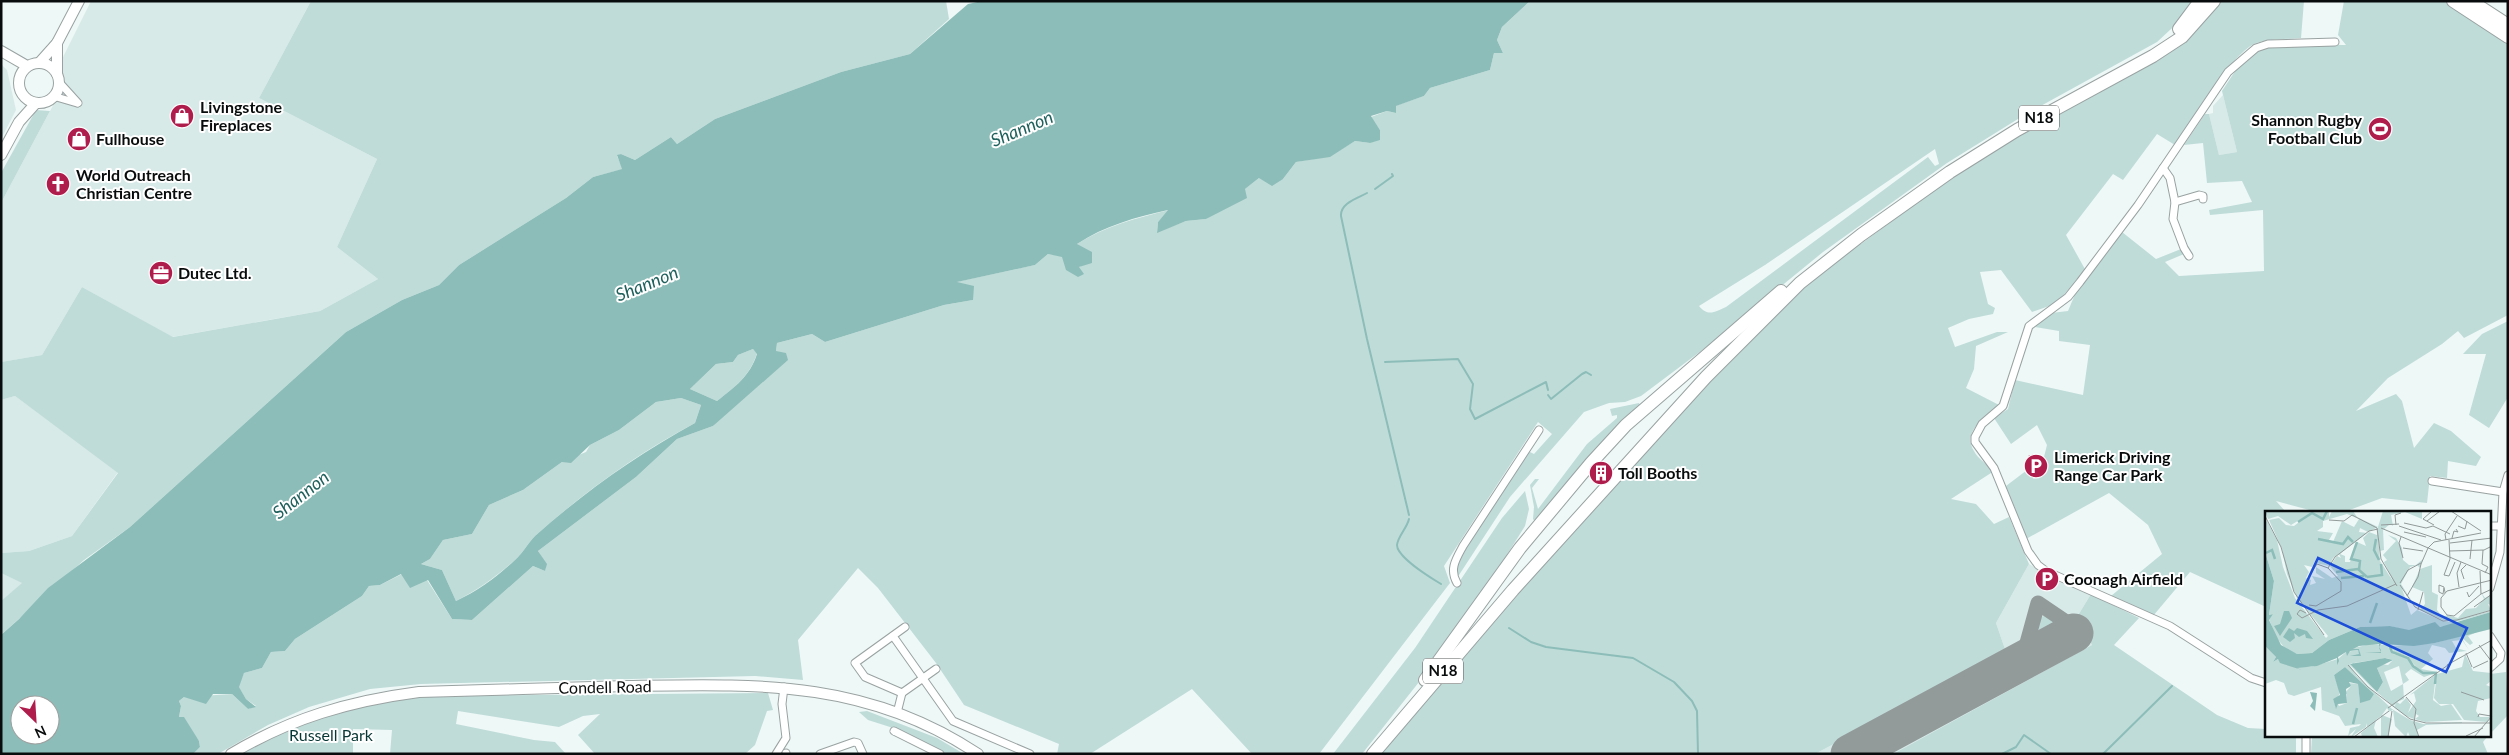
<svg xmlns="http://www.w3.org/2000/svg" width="2509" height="755" font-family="Lato,sans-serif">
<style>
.built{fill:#d7eae8}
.green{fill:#bfdcd9;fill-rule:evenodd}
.water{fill:#8dbdb8;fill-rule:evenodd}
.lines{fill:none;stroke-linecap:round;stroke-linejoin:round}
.stream{stroke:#8dbdb8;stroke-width:2}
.taxiway{stroke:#939a9a;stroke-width:15}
.runway{stroke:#939a9a;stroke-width:39}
.street-casing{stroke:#99a2a1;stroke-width:9}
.secondary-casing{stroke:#99a2a1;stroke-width:12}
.highway-casing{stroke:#99a2a1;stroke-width:14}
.street{stroke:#fff;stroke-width:7}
.secondary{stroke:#fff;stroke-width:10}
.highway{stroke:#fff;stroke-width:12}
.labels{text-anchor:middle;stroke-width:4;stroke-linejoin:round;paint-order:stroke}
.shield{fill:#fff;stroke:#535555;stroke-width:1}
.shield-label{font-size:15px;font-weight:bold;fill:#090c0c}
.poi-label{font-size:16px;font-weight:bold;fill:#090c0c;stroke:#fff;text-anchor:start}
.street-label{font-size:16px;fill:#090c0c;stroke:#fff}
.park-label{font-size:16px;fill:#073734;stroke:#fff}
.water-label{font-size:18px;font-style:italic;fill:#20615d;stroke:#fff}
.inset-river{fill:none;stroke:#8dbdb8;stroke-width:2.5}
.inset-road{fill:none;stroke:#929a99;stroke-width:1}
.view{fill:#1d4ed8;fill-opacity:0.15;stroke:#1d4ed8;stroke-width:2.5}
.inset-edge{fill:none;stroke:#090c0c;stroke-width:2.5}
</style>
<rect width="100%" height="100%" fill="#eef8f7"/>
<!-- built -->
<g class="built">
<path d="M91,1H311L259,98L377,159L337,247L378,279L320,311L172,337L82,287L42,355L1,362V203L65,83L61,61Z"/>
<path d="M1,64L7,70L16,110L1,139Z"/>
<path d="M2223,95L2237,152L2219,155L2209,114L2213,113V106Z"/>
<path d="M15,396L118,472L72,536L29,551L1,553V400Z"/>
<path d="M2029,564L2058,582L2082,589L2091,594L2077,617L2092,645L1893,754H1815L2006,652L1996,623Z"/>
<path d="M1,573L23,583L1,601Z"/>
</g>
<!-- green -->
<g class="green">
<path d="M311,1H946L949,19L910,54L841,72L715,119L677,144L671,137L635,160L621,154L617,156L623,169L593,177L566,198L459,265L439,285L402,300L346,332L130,527L84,560L1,635V601L22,583L1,573V553L29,551L72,536L118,473L15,396L1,400V362L42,355L82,287L173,337L320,311L378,279L337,247L377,159L259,98Z"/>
<path d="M1530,1H2194L2184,17L2157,42L2026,114L1947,163L1823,252L1713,342L1641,396L1625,402L1609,403L1584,412L1510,497L1459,575L1456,576L1455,566L1466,544L1528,451L1534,454L1552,434L1538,422L1444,566L1450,583L1319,754H1252L1192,689L1090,754H1057L1059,744L964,705L936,663L878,588L858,568L798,640L803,680L755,676L421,684L370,689L309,707L268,725L218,754H193L200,747L199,741L179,717L181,706L179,701L184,697L232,694L248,709L256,706L246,699L238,686L244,673L262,668L271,652L285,651L295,639L362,596L369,586L380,585L402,574L427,580L452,619L472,620L533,566L545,571L546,564L538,551L636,477L677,439L713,426L776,351L777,343L812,334L825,342L944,305L973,300L956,282L1035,265L1048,254L1062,256L1079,267L1085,264L1077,244C1105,226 1137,218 1169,210L1158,222L1157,232L1186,221L1206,219L1259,178L1283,179L1296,162L1330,156L1355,141L1370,143L1380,130L1371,117L1387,111L1396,113L1395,106L1424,96L1430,88L1490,70L1494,53H1503L1497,40L1502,27ZM1935,149L1939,164L1935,166L1928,157L1726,307C1715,312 1708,317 1699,306L1765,265Z"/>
<path d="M2219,1H2304L2301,38C2289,39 2264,39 2254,44C2230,56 2191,121 2175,145L2157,134L2123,180L2113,174L2066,235L2086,271L2055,304L2032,312L2001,270L1980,272L1988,304L1995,308L1993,314L1969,319L1948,328L1955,347L1997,332H2008L1976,346L1974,369L1966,388L2001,406C1987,415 1961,431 1974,451C1978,459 1988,465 1994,471L1951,499L1976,504L1994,524L2009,517L2029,564L1996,623L2006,652L1815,754H1378L1467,648L1773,311L1860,242L1861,244L1958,172L2044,120L2178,47L2202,24Z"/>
<path d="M2344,1H2444L2508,42V315L2464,338L2458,331L2442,344L2388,378L2356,411L2396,394L2402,401L2414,448L2434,423L2451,431L2481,457L2476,466L2448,461L2447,478L2430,476L2427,503L2382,498L2344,512L2313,511L2276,501L2286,512H2266V607L2190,572L2153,616L2111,596L2162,554L2148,525L2109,493L2026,539L2006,486L2044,457L2047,445L2037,425L2011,444L1994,418L2008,409L2015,380L2083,395L2090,345L2059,341V331L2035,327L2051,313L2068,311L2076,292L2122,232L2156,259L2181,249L2184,254L2165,262L2179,276L2264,271L2263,210L2210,215L2209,210L2252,202L2242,181L2207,183L2203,143L2184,145L2205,114H2209L2219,155L2237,152L2222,91C2231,78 2240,61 2254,53C2274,40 2322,45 2346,45L2338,35Z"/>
<path d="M36,110L50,111L1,203V173Z"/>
<path d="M2508,321V397L2489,428L2469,415L2486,354H2463L2482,334Z"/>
<path d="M753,349L757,353C750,376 735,387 717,401L690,389L716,364L733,362L738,355Z"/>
<path d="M681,398L701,405L695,423C638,453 583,493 535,536C528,543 523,553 515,560C497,576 478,590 456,601L442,570L421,564L430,559L443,540L472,534L489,505L523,490L562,462L586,452L590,445L619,430L656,402Z"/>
<path d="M1639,403L1640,406L1536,523L1533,519L1534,507L1530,485L1535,479H1539L1532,488L1538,509L1587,444L1617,418V415L1612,416L1610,409Z"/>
<path d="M1525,491L1529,509L1525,526L1473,609L1438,658L1362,754H1333L1415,648L1502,518Z"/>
<path d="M2091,594L2139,618L2114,645L2217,715L2248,728L2266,729V736H2296V754H1893L2092,645L2077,617Z"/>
<path d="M2045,610L2066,624L2067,632L2027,652L2037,614L2043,617Z"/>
<path d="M2506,672L2508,715L2490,734V674Z"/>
<path d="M768,693L773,710L767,711L755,745L745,754H595L578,735L600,714L583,716L559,727L458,711L456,724L534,740L555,742L566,754H390L392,730L353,729V754H241L284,732L335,712L369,704L433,696Z"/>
<path d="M867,711L937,738L964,754H934L890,727L868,720L859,712Z"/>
<path d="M2312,736H2488L2483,742L2488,754H2311Z"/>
</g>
<!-- water -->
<path class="water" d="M982,1H1530L1502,27L1497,40L1503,53H1494L1490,70L1430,88L1424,96L1396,106V113L1387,111L1371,116L1380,130V140L1370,143L1355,141L1330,157L1296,162L1283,179L1272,186L1259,178L1245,189L1247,198L1206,219L1186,221L1157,233L1158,222L1168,210C1136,217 1104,226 1077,244L1092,252V263L1079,267L1084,274L1078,277L1066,270L1062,257L1048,254L1035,265L957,282L974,286L973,300L944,305L825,342L812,334L777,343L776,351L786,353L788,360L713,426L677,439L636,477L538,551L547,564L545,571L533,566L472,620L452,619L428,580L410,588L401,574L380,585L369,586L362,596L295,639L285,651L271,652L262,668L244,673L239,687L246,699L256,707L248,709L232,694H213L206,704L184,697L179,701L181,706L179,717H184L199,741L200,747L193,754H1V635L19,619L48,588L130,527L346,332L402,300L439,285L459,265L566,198L593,177L622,169L617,155L621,154L635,160L671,137L677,144L715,119L841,72L910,54L968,4ZM753,349L757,354C750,376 735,387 717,401L690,389L716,364L733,362L738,355ZM681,398L701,405L695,423C638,454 583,493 535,536C528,543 523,553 515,560C498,576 478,591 456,601L442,570L421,564L430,559L443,540L472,534L489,505L523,490L562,462L571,463L590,445L619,430L656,402ZM20,705H50V735H20Z"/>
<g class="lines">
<!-- stream -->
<g class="stream">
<path d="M1375,189L1393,176L1392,174"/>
<path d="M1367,193C1358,198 1340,203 1341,216L1367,339L1409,515"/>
<path d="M1385,362L1458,359L1473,384L1470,409L1475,419L1546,382L1548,390"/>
<path d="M1548,395L1551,399L1582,374L1586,372L1591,375"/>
<path d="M1409,519C1407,528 1398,536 1397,545C1397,557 1431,578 1441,584"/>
<path d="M1509,628L1531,642L1546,647L1633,658L1674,682L1692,701L1697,711L1698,754"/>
<path d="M2002,754L2016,747L2024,735L2051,754"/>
<path d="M2103,754L2172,686"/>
</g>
<!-- taxiway -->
<path class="taxiway" d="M2022,661L2038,603L2069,624L2074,633"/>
<!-- runway -->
<path class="runway" d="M1850,754L2074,633"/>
<!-- street casing -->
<g class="street-casing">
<g id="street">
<path d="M59,82L78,103"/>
<path d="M53,96L77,103"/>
<path d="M2163,168L2170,178L2175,202L2173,219L2184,248L2189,256"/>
<path d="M2175,202L2199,195L2203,196V199"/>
<path d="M2432,481L2503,492"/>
<path d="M2490,526H2501"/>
<path d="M1457,583C1449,569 1456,559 1463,546L1539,430"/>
<path d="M2490,588L2500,552L2503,492L2508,475"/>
<path d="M905,627L855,663L865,677L902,693L936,669"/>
<path d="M893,636L953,721L1030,754"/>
<path d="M2490,636L2501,653L2500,659L2490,668"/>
<path d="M2266,683L2251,678L2170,626L2046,571L2038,565L2028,551L1994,468L1975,442V437L1982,424L2003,406L2029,326L2068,297L2080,282L2138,205L2228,72L2256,48L2268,44L2335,42"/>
<path d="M897,713L902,693"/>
<path d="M894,731L940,754"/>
<path d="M786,753V754"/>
<path d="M776,754L786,738L782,704L784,687"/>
<path d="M820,754L854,742L858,743L863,754"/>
<path d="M2306,754V736"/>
</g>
</g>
<!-- secondary casing -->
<g class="secondary-casing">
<g id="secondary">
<path d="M57,43V74"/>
<path d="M1,51L27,66"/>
<path d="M40,62L57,43L79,1"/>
<circle cx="39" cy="83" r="20"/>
<path d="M1,155L19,122L36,103"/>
<path d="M231,754C291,718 350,701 419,692C488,690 558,688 627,686C755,684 866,679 978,754"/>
</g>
</g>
<!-- highway casing -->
<g class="highway-casing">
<g id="highway">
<path d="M2453,1L2508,37"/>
<path d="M2471,1L2508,25"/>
<path d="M2179,29L2200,1"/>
<path d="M1425,680L1520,548L1591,463L1626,425L1781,291"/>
<path d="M1373,754L1513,590L1706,377L1800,283L1861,235L1950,172L2017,130L2153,56L2182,37L2214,1"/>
</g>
</g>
<!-- street -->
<use href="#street" class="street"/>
<!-- secondary -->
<use href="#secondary" class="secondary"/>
<!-- highway -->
<use href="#highway" class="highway"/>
</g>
<!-- icons -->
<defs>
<g id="shop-disc" transform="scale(1.25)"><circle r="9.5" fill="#af1d4d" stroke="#fff"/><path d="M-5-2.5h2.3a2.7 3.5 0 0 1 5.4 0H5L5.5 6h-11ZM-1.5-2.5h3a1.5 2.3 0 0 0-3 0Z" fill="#fff"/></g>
<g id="stadium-disc" transform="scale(1.25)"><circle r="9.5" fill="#af1d4d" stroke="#fff"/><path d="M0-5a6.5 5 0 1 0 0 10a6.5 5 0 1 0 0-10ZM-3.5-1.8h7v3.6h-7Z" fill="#fff"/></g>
<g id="church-disc" transform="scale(1.25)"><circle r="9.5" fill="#af1d4d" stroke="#fff"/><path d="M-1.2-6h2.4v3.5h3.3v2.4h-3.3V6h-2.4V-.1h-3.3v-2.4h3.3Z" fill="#fff"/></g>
<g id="office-disc" transform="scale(1.25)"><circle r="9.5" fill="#af1d4d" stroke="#fff"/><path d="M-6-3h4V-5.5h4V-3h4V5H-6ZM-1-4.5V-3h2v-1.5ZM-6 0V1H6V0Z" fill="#fff"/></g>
<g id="parking-disc" transform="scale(1.25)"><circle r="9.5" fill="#af1d4d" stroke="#fff"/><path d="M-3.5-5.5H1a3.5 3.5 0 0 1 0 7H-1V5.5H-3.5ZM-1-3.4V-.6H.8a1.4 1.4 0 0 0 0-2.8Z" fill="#fff"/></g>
<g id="building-disc" transform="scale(1.25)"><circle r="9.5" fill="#af1d4d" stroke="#fff"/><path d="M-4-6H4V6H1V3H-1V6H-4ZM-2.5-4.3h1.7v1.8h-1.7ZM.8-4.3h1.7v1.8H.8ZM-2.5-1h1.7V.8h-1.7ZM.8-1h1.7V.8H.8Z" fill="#fff"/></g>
</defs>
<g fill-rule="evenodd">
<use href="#shop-disc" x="182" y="116"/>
<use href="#stadium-disc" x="2380" y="129"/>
<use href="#shop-disc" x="79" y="139"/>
<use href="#church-disc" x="58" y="184"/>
<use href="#office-disc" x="161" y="273"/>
<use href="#parking-disc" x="2036" y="466"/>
<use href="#building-disc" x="1601" y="473"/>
<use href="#parking-disc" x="2047" y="579"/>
</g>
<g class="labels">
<!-- shield labels -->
<g class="shield">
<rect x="2019" y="105.5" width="40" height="25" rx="4"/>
<rect x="1423" y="658.5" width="40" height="25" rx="4"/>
</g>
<g class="shield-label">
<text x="2039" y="123">N18</text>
<text x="1443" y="676">N18</text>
</g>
<!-- poi labels -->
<g class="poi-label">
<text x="200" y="113">Livingstone<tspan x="200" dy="18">Fireplaces</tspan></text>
<text x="2362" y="126" text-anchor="end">Shannon Rugby<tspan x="2362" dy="18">Football Club</tspan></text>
<text x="96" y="145">Fullhouse</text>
<text x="76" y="181">World Outreach<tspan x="76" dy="18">Christian Centre</tspan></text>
<text x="178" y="279">Dutec Ltd.</text>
<text x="2054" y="463">Limerick Driving<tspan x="2054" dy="18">Range Car Park</tspan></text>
<text x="1618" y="479">Toll Booths</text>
<text x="2064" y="585">Coonagh Airfield</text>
</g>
<!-- street labels -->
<g class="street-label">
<text transform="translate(605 687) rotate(-1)" y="6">Condell Road</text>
</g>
<!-- park labels -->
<g class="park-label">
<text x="331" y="741">Russell Park</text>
</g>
<!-- water labels -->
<g class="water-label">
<text transform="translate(1022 129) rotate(-23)" y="6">Shannon</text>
<text transform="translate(647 284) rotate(-22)" y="6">Shannon</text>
<text transform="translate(301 495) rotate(-38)" y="6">Shannon</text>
</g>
</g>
<!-- overview -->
<g transform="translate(2265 511)">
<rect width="226" height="226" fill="#eef8f7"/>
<path d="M0,0H64V6L67,0H88L92,6L113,16L118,0H157V8L140,1L126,4L128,15L125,13L118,19L119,39L115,40L113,22L115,50L124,64L129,71L119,51L122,49L118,44L131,30L123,24L131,27L137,37L138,49L144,54H151L158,48L155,57L152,54L145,56L136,73L150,95L136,75L146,104L152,99L178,110L185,111L192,110L178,109L155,99L160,93L159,81L147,76L155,58L167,54V81L173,84L172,99L178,107L182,104L193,107L201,98L211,97L219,88L216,81L220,87L226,84V94L223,93L226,99L197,108L226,100V101L190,111V115L173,116L170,112L155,116L171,113L170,117L149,120L146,119L151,117L144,120L125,115L95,116L64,129L47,142L32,143L22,140L11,126L4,108L8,103L4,104L9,70L0,41V12L2,10L12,29L18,56L30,87L61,127L63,125L32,87L22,63L17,38L4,9L14,7L21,14L29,15L46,2L26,14L13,5L3,8ZM82,3L94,8L89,16L77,10L68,31L64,29L68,22L52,20L58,16V10ZM113,16L112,24L104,21L98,27L101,35L92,31L85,51H80V45L75,43L102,22L94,21L95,17L103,21ZM74,43L76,47L72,45L65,55L73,65L67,67L51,56V62L60,68L47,65L51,72L45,74L46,69L41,67L44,61L39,54L47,56L52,46L54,48L51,52L64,55L68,47ZM219,118L203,125L208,132L205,134L196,126L204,139L197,129L187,130L191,137L202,140L184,142L180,137L167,134L163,142L168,148L156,158L173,161H158L149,155L143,145L130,142L125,135L170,132ZM105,133L122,134L128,143L143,147L157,162H171L159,166L146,158L140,163L144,169L138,173L139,188L132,191L135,193L141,187L146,194L143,202L151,190L149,182L145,184L171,163L168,189L176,195L186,193L197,209L160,211L150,208L154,205L151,203L149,208L141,205L129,196L131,193L128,195L106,176L84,153L92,165L127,198L145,209L158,213L197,211V212L161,214L152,219L153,225L145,226L143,221L141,226L130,215L128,199L121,202L124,200L122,197L117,204L127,208L123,226H116V205L111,209L109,217L113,226H97L96,222L107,213L102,216V212L101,216L86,226L91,218L83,225L85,217L94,215L96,213L80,215L74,205L57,199L56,176L29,185L23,183L19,172L11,169L0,173V135L11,146L8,151L13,148L33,156H46L73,148L81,141L93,139L95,144L94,138H85ZM121,147L128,149L123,154L115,153L112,157L118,171L112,181L85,153L87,152L91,158H96L89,152ZM134,155L138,173L126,180L119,161ZM80,156L109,183L95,191L93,173L83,172L86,175L79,183H82V192L74,195L73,193L71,197L68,188L73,187L75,180L69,164ZM200,143L208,160L226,162V170L221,174L226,176V187L213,190L211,200L215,206H225L222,211L199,209L188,193H174L169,187L172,163L197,156Z" fill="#bfdcd9" fill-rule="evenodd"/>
<path d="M0,41L9,70L4,104L8,103L4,109L16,134L32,143L47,142L64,129L95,116L125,115L144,119L170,111L175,116L226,101V118L170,132L149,135L116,133L114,136L116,139V142H100L116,141L114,137V133L94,135L88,138H94L96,145H85L94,143L93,139L85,140L82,145L81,141L73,146L74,150L72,154L63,158L72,154V147L52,155L32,157L37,159L15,152L13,148L8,151L11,146L0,135ZM19,100H24L27,107L15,125L9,115L15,113ZM24,117L29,120L32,117L42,120L48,128L41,127L40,123L34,126L29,122L30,127L25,131L18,126ZM120,147L128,149L112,157L118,171L112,181L85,153ZM80,156L109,183L105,189L95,192L93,173L84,171L86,175L81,178L82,192L73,193L71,198L68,188L75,184L69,164ZM45,181L52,182L50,200L45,195L48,190Z" fill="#8dbdb8"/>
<path class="inset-river" d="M33,11L47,2L58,8L62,0M53,28L78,33L83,26L88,31M111,28L109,39L114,49M92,31L86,48L95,50L94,59L102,66M1,42L7,39L10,48M71,61L93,58M102,66L117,64L116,53M76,67L99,65M105,112L112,92M123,131L127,141L143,147L148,155L158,162H171L170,173M88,213L92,197"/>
<path class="inset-road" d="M167,0L158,8L169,14M186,0L216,20M87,4L112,17L116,48L132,75M0,5L16,36L29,81L59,124M64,9L79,10L87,4M162,10L175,0M139,12L161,17L168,15L185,23M116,14L134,13M131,14L130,4L136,2M134,15L176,29M193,15L200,18L202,10M116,17L227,64M139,21L161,26M136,26L134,32L138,47M187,27L189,20L193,21L191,18M181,29L180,23L192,5M185,32L227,27M138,37L158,40M163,37L169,31L216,22M218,39L217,53L223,56L220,62M184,40L219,39L227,35M205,48L207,29M156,53L163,37M63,57L70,46L104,20L113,18M215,60L216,83M184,65L179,64L185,48L184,29M184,65L190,51M199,68L196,59L201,54M227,69L182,80L176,87V96L182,104L189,105L216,83L227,78M135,72L143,59L156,52M135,74L150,96L178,110L192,109L227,99M194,76L192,62L196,51M179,77L178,83L174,81V74L179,76V77L180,81V82M202,81L204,86L214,75M142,85L153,66L156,53M44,94L51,95L76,80V71L63,57L52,53L44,65M209,96L227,83M153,99L158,81M41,102L35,99L32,103L37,107L53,99L82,95L131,73M214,134L227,151M201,142L207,156M83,154L103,176L145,208L161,212H227M182,154L227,129M208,157L223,150M196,181L219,189M141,186L151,198L149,212L154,226M123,197L183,154M213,206L214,203L226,205M201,225L218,217M89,226L124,200M123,226L127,200M209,226L227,205"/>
<path class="view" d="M53,47L202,117L181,161L32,92Z"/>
<rect width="226" height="226" class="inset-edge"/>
</g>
<!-- border -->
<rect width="2509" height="755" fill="none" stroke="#090c0c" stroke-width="5"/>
<!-- north arrow -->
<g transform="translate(35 720) rotate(155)"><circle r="24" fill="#ffffff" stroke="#9d9e9e"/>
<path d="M0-4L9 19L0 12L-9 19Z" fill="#af1d4d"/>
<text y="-8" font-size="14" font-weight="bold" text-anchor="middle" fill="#090c0c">N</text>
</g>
</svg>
